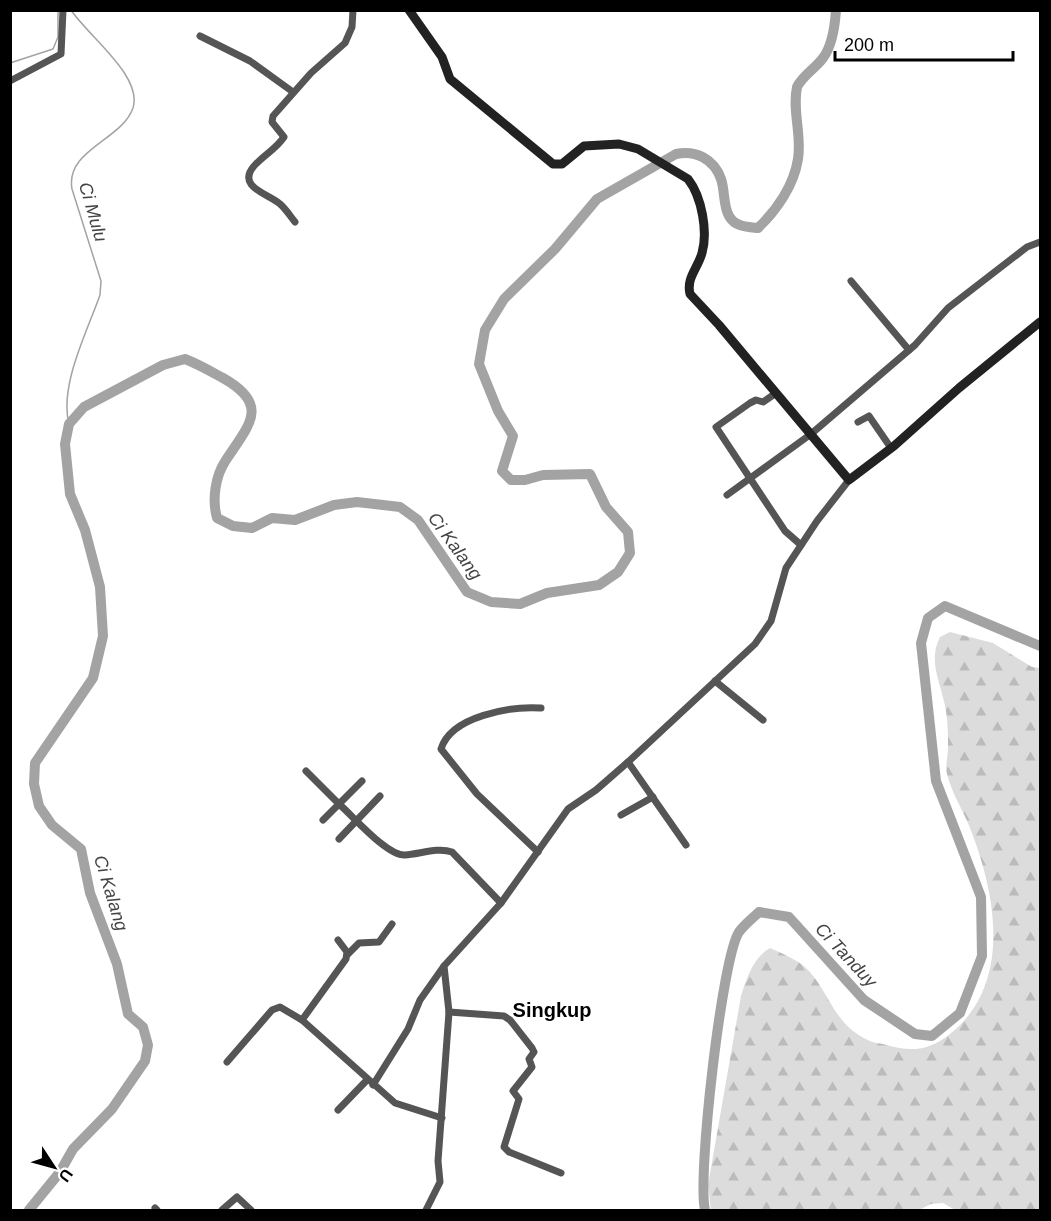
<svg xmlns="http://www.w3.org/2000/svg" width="1051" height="1221" font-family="Arial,sans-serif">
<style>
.forest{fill:url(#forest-firs)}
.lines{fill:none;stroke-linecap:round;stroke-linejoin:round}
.stream{stroke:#a3a3a3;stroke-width:1.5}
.river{stroke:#a3a3a3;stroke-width:10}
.street{stroke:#555;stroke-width:7}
.secondary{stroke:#222;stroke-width:9}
.labels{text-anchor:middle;stroke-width:4.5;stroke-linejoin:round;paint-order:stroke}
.water-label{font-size:18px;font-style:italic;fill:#444;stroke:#fff}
.quarter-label{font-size:20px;font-weight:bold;fill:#000;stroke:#fff}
</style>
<defs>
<pattern id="forest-firs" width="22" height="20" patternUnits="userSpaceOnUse" patternTransform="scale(1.5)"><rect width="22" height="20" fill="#dcdcdc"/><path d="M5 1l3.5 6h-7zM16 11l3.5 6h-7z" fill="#bbb"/></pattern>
</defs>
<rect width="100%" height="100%" fill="#fff"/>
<!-- forest -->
<path class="forest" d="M950,632L993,643L1032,667L1040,668V1210H955L943,1203L931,1204L919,1210H711L708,1185L741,996C747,977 753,958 770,948C783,954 799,960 809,971C832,997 834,1025 870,1041C874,1043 879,1043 883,1044C910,1052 927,1052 950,1034C1013,984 996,894 970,828C963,810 952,794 947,774C945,766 948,756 948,747C948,736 948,723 946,711C942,685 927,662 940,637Z"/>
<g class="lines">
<!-- stream -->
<g class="stream">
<path d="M10,63L53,49L58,37V10"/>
<path d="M69,424C59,386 87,332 100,295L101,281L72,189C65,150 122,140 133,108C143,76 88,36 71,10"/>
</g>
<!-- river -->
<g class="river">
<path d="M29,1210L60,1172L73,1149L112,1109L145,1061L148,1045L143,1027L128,1014L117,964L90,893L81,849L52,825L39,806L34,784L35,763L93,678L103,636L100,587L85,530L70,494L65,444L69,424L84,407L163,365L185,359C198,364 210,371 223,378C271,405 249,425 226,460C215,476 212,500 217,518L233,526L252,528L272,518L295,520L334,505L357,502L400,507L418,520L467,592L491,602L520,604L547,593L599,585L618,572L630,553L628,532L606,507L590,474L543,475L525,480H511L502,471L513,436L498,411L479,364L485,330L504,299L555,249L597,199L676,154C696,150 714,159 721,179C725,190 723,206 729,216C735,227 748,227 758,228C777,210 794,185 798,159C802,135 792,111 797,87C803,75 815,69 823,58C832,46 835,25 836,10"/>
<path d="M705,1210C697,1178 722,957 739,932C744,925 753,918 759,912L789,917L864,1000L915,1034L932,1036L960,1013L982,956L981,897L936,781L921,643L928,618L945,606L1040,646"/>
</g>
<!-- street -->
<g class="street">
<path d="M200,36L250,61L293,92"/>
<path d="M10,81L61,54L63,10"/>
<path d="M295,222C290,216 286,209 280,204C269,194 236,187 254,166C264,155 276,149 284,137L272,122L273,116L311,73L345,43L352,27L353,10"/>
<path d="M851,281L909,350"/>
<path d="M776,393L763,402L756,400L750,403L716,427L785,531L801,545"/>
<path d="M858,422L869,416L891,448"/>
<path d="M727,495L811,434L915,345L948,308L1027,247L1040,242"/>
<path d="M715,681L763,720"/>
<path d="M628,762L686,845"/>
<path d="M306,771L339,804L323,820"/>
<path d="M362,781L339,804C354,817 387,856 405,855C420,854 438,847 452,852L501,903"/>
<path d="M621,815L653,797"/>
<path d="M339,839L380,796"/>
<path d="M538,852L477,794L441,749C451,716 511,706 541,708"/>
<path d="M348,954L359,943L379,942L392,924"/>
<path d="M449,1012L504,1016L510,1020L532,1048L534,1052L529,1059L532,1067L513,1091L519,1099L504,1147L509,1152L561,1173"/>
<path d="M302,1020L346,959L347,952L338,940"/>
<path d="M227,1062L272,1010L280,1007L302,1020L395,1103L442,1118"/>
<path d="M373,1085L408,1029L420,1000L444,966"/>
<path d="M338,1110L367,1080"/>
<path d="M155,1208L157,1210"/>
<path d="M222,1210L237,1197L251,1210"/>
<path d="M426,1210L440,1182L438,1161L449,1012L444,966L501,903L568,809L596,790L628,762L755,644L771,621L786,568L817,521L849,480"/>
</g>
<!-- secondary -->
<path class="secondary" d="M409,10L442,57L450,79L553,164H562L584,146L619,144L638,149L688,179C702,197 708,232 702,253C698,268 686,278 690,294L719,325L849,480L894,446L959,388L1040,322"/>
</g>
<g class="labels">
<!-- water labels -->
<g class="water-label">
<text transform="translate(93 212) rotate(74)" y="6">Ci Mulu</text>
<text transform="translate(455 546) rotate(54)" y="6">Ci Kalang</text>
<text transform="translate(111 893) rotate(73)" y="6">Ci Kalang</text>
<text transform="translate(846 955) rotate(47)" y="6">Ci Tanduy</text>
</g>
<!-- quarter labels -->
<g class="quarter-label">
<text x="552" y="1017">Singkup</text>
</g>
</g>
<!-- border -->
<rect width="1051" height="1221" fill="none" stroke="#000000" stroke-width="24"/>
<!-- north arrow -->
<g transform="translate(54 1167) rotate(126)" stroke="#ffffff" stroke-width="4.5" paint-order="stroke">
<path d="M0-4.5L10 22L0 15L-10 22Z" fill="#000000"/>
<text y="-9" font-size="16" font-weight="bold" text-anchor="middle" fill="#000000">U</text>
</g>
<!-- scale -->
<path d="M835 51v9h178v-9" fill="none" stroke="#000000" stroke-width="3"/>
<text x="844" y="51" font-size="18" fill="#000000" stroke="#ffffff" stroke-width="4.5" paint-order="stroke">200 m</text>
</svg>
